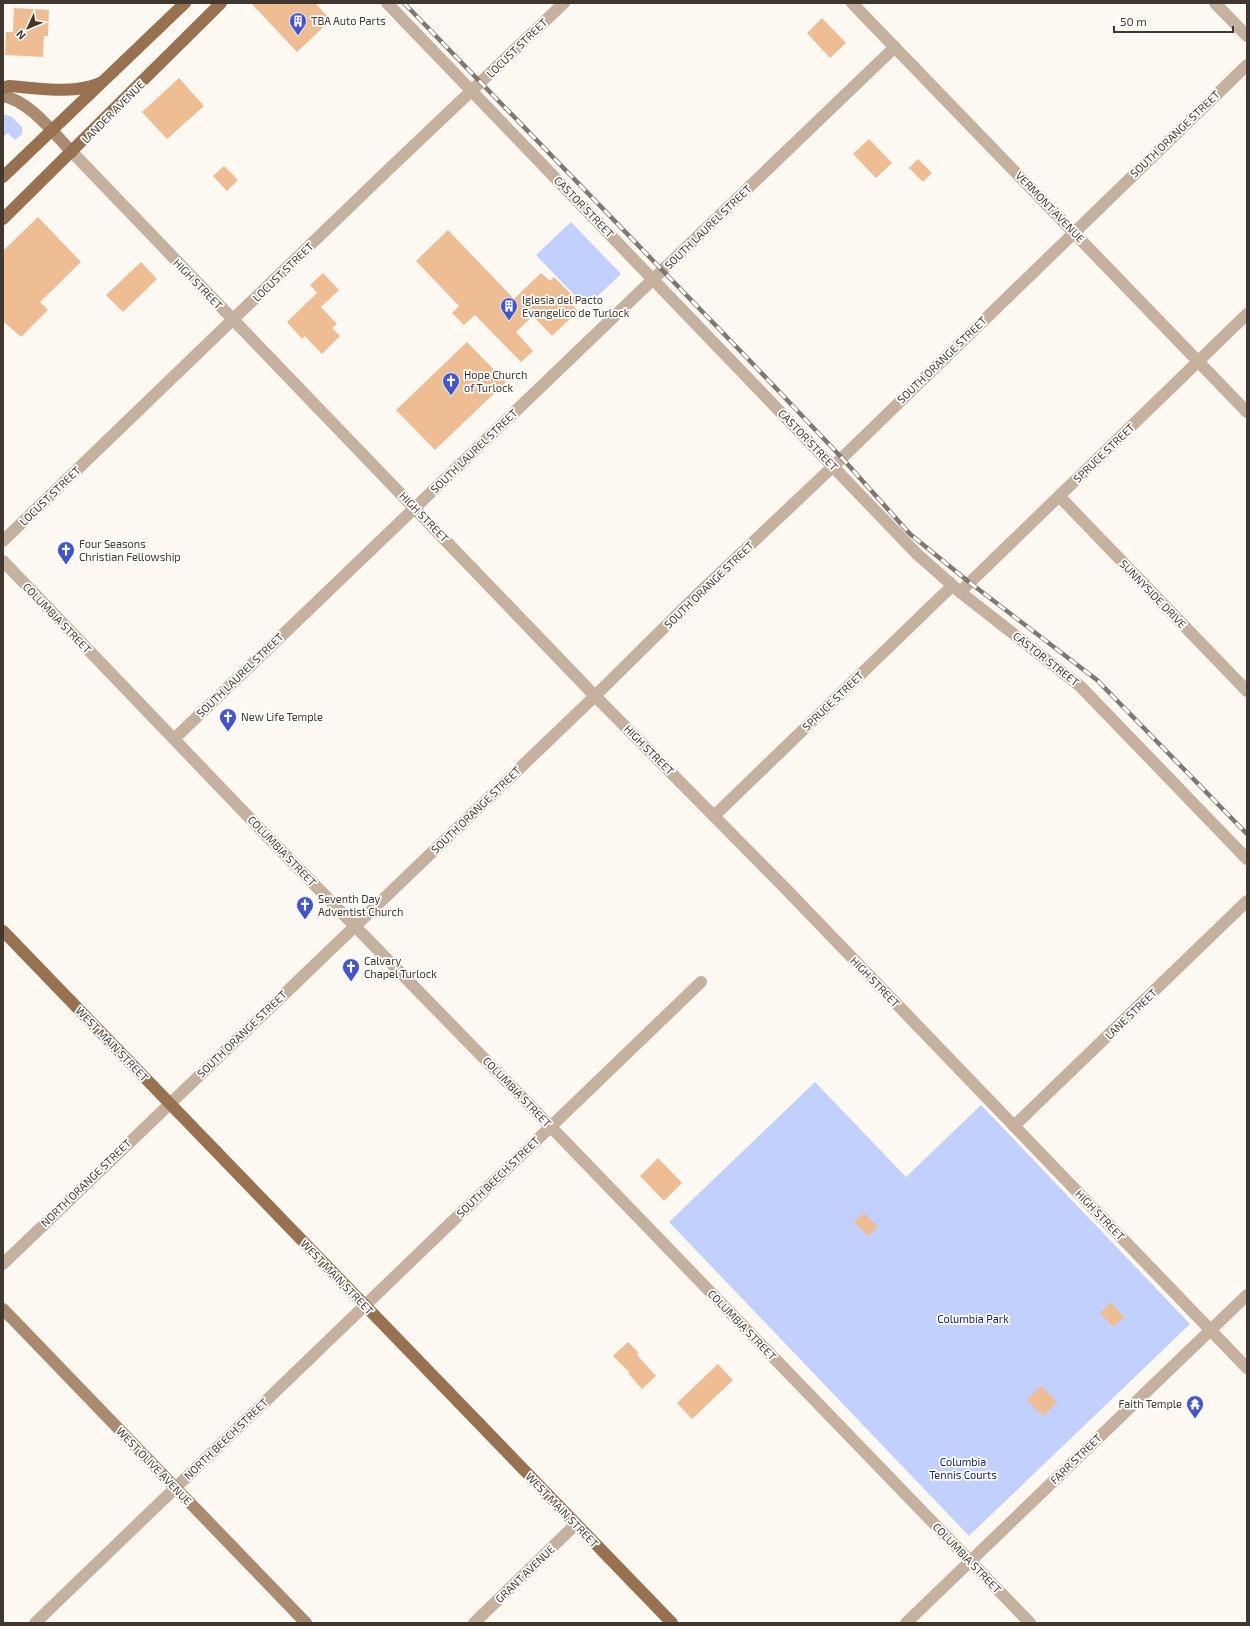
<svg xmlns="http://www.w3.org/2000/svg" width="1250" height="1626" font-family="'Exo 2',sans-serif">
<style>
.green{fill:#c2d0fd}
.building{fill:#eebd93}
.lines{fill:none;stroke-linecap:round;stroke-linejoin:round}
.street{stroke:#c6b09e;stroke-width:12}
.secondary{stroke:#ab8b70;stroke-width:12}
.primary{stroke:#977150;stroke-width:12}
.rail-casing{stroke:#807770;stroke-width:4.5}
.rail{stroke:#fff;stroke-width:3;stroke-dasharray:9;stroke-linecap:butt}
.labels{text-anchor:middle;stroke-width:3.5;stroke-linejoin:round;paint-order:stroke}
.poi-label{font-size:11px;fill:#41372e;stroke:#fff;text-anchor:start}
.street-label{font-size:11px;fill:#41372e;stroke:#fff}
.park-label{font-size:11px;fill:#1a2461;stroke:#fff}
</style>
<rect width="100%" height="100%" fill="#fff9f4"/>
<!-- green -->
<g class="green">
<path d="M3,114L12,117L22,127V134L15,140L8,133L4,136L3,135Z"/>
<path d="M571,222L621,274L586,307L536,255Z"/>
<path d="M815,1082L906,1177L981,1105L1190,1324L969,1536L669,1222Z"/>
</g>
<!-- building -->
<g class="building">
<path d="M251,3H315L331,20L297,52Z"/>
<path d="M14,8L49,10L48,36H44L43,57L5,55L6,32H13Z"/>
<path d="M822,18L846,43L830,58L807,33Z"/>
<path d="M179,78L204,106L167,139L142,112Z"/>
<path d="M869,139L892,163L876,178L853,154Z"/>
<path d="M918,159L932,173L923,182L909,168Z"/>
<path d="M224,166L238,180L227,191L213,176Z"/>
<path d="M38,217L81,262L40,302L48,310L21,337L3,321V251Z"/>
<path d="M448,230L514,299L541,273L550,281L554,277L577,300L572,305L578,311L552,336L533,316L516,332L533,351L521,362L475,315L464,325L452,313L459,306L416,261Z"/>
<path d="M141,262L157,279L123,312L106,295Z"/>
<path d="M323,273L339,290L321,307L337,324L332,328L340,336L322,354L305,336L302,339L287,322L317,293L310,285Z"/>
<path d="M467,342L506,382L435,450L396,410Z"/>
<path d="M658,1158L682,1183L664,1201L640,1176Z"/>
<path d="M864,1213L878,1227L868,1236L854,1222Z"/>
<path d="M1111,1303L1124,1317L1113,1327L1100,1313Z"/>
<path d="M628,1342L639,1353L637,1355L656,1376L642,1389L628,1373L629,1372L613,1356Z"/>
<path d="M718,1364L733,1380L692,1419L677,1403Z"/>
<path d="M1041,1386L1057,1402L1043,1416L1027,1400Z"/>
</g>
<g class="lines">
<!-- street -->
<g class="street">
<path d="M387,3L917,554L960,592L1080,686L1247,859"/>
<path d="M852,3L1247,412"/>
<path d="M1215,3L1247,36"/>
<path d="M72,152L595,696L785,888L1247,1368"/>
<path d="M1059,496L1247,691"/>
<path d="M3,541L390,168L564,3"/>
<path d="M3,561L265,834L551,1127L1030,1623"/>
<path d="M960,592L1247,314"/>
<path d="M174,739L895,47"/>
<path d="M714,816L952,586"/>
<path d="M1014,1126L1247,901"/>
<path d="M3,1264L595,696L699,593L842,458L1247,65"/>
<path d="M35,1623L701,982"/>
<path d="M474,1623L576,1524"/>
<path d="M906,1623L1247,1295"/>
</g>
<!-- secondary -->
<g class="secondary">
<path d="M3,96C30,101 53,133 72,152"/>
<path d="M3,1309L306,1623"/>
</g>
<!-- primary -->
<g class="primary">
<path d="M3,88L9,86C37,88 73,95 100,83"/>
<path d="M3,177L185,3"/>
<path d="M3,219L221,3"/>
<path d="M3,931L672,1623"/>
</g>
<!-- rail casing -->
<g class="rail-casing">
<path id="rail" d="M404,3L752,363L842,458L910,534L969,582L1097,680L1247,834"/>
</g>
<!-- rail -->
<use href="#rail" class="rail"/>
</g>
<!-- icons -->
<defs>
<g id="building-pin" transform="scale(0.9)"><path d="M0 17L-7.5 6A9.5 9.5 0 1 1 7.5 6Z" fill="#4355c9" stroke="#fff"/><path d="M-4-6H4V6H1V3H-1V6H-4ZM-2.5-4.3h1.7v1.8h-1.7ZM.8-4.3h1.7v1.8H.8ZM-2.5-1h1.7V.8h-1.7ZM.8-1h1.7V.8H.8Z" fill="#fff"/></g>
<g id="church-pin" transform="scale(0.9)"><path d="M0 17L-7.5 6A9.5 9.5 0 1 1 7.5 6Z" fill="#4355c9" stroke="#fff"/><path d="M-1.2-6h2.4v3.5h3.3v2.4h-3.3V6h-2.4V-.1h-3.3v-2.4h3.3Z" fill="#fff"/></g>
<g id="temple-pin" transform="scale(0.9)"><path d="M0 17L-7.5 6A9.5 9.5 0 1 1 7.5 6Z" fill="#4355c9" stroke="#fff"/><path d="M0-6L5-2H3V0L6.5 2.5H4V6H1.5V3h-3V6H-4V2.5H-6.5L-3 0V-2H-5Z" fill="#fff"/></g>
</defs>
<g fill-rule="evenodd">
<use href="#building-pin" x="298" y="21"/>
<use href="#building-pin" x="509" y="306"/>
<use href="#church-pin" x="451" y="381"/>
<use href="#church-pin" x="66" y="550"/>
<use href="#church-pin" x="228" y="717"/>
<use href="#church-pin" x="305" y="905"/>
<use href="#church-pin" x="351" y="967"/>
<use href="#temple-pin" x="1195" y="1404"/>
</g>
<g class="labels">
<!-- poi labels -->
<g class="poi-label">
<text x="311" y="25">TBA Auto Parts</text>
<text x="522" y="304">Iglesia del Pacto<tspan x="522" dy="13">Evangelico de Turlock</tspan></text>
<text x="464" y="379">Hope Church<tspan x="464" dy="13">of Turlock</tspan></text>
<text x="79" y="548">Four Seasons<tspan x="79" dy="13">Christian Fellowship</tspan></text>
<text x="241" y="721">New Life Temple</text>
<text x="318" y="903">Seventh Day<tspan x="318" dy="13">Adventist Church</tspan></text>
<text x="364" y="965">Calvary<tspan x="364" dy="13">Chapel Turlock</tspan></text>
<text x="1182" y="1408" text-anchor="end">Faith Temple</text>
</g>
<!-- street labels -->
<g class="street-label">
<text transform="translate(517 48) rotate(-44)" y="4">LOCUST STREET</text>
<text transform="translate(113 112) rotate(-45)" y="4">LANDER AVENUE</text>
<text transform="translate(1175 134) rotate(-44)" y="4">SOUTH ORANGE STREET</text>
<text transform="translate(584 207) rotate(46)" y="4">CASTOR STREET</text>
<text transform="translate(1050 207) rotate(46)" y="4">VERMONT AVENUE</text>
<text transform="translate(708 227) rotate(-44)" y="4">SOUTH LAUREL STREET</text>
<text transform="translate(283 272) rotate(-44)" y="4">LOCUST STREET</text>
<text transform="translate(198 284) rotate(46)" y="4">HIGH STREET</text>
<text transform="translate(942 360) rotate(-44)" y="4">SOUTH ORANGE STREET</text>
<text transform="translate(808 440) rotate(46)" y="4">CASTOR STREET</text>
<text transform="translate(474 451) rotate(-44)" y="4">SOUTH LAUREL STREET</text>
<text transform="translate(1104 453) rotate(-44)" y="4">SPRUCE STREET</text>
<text transform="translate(50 496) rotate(-44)" y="4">LOCUST STREET</text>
<text transform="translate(424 517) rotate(46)" y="4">HIGH STREET</text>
<text transform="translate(709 585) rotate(-44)" y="4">SOUTH ORANGE STREET</text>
<text transform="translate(1153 594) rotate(46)" y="4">SUNNYSIDE DRIVE</text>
<text transform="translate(57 618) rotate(46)" y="4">COLUMBIA STREET</text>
<text transform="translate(1046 659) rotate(38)" y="4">CASTOR STREET</text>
<text transform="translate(240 675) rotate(-44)" y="4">SOUTH LAUREL STREET</text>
<text transform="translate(833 701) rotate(-44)" y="4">SPRUCE STREET</text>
<text transform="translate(649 750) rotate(45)" y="4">HIGH STREET</text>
<text transform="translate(476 810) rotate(-44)" y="4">SOUTH ORANGE STREET</text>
<text transform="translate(282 851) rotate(46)" y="4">COLUMBIA STREET</text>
<text transform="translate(875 982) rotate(46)" y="4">HIGH STREET</text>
<text transform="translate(1131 1014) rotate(-44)" y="4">LANE STREET</text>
<text transform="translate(242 1034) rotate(-44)" y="4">SOUTH ORANGE STREET</text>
<text transform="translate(112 1044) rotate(46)" y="4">WEST MAIN STREET</text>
<text transform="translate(517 1092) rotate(46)" y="4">COLUMBIA STREET</text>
<text transform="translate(498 1177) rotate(-44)" y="4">SOUTH BEECH STREET</text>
<text transform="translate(86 1183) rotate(-44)" y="4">NORTH ORANGE STREET</text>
<text transform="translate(1100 1215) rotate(46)" y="4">HIGH STREET</text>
<text transform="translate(337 1277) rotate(46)" y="4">WEST MAIN STREET</text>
<text transform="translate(742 1325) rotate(46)" y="4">COLUMBIA STREET</text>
<text transform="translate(226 1439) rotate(-44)" y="4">NORTH BEECH STREET</text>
<text transform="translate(1076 1459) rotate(-44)" y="4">FARR STREET</text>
<text transform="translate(154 1466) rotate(46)" y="4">WEST OLIVE AVENUE</text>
<text transform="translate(562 1510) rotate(46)" y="4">WEST MAIN STREET</text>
<text transform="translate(967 1558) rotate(46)" y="4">COLUMBIA STREET</text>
<text transform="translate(525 1574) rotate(-44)" y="4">GRANT AVENUE</text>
</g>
<!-- park labels -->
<g class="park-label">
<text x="973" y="1323">Columbia Park</text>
<text x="963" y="1466">Columbia<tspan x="963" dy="13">Tennis Courts</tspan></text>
</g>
</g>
<!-- border -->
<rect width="1250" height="1626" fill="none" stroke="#41372e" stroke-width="8"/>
<!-- north arrow -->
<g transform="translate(28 28) rotate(226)" stroke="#ffffff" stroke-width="3" paint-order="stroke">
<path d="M0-3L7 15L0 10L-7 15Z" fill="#41372e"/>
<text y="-6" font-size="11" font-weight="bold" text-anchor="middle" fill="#41372e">N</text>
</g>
<!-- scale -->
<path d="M1114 26v6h119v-6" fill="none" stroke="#41372e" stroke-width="2"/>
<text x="1120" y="26" font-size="12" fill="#41372e" stroke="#ffffff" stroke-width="3" paint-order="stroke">50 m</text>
</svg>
